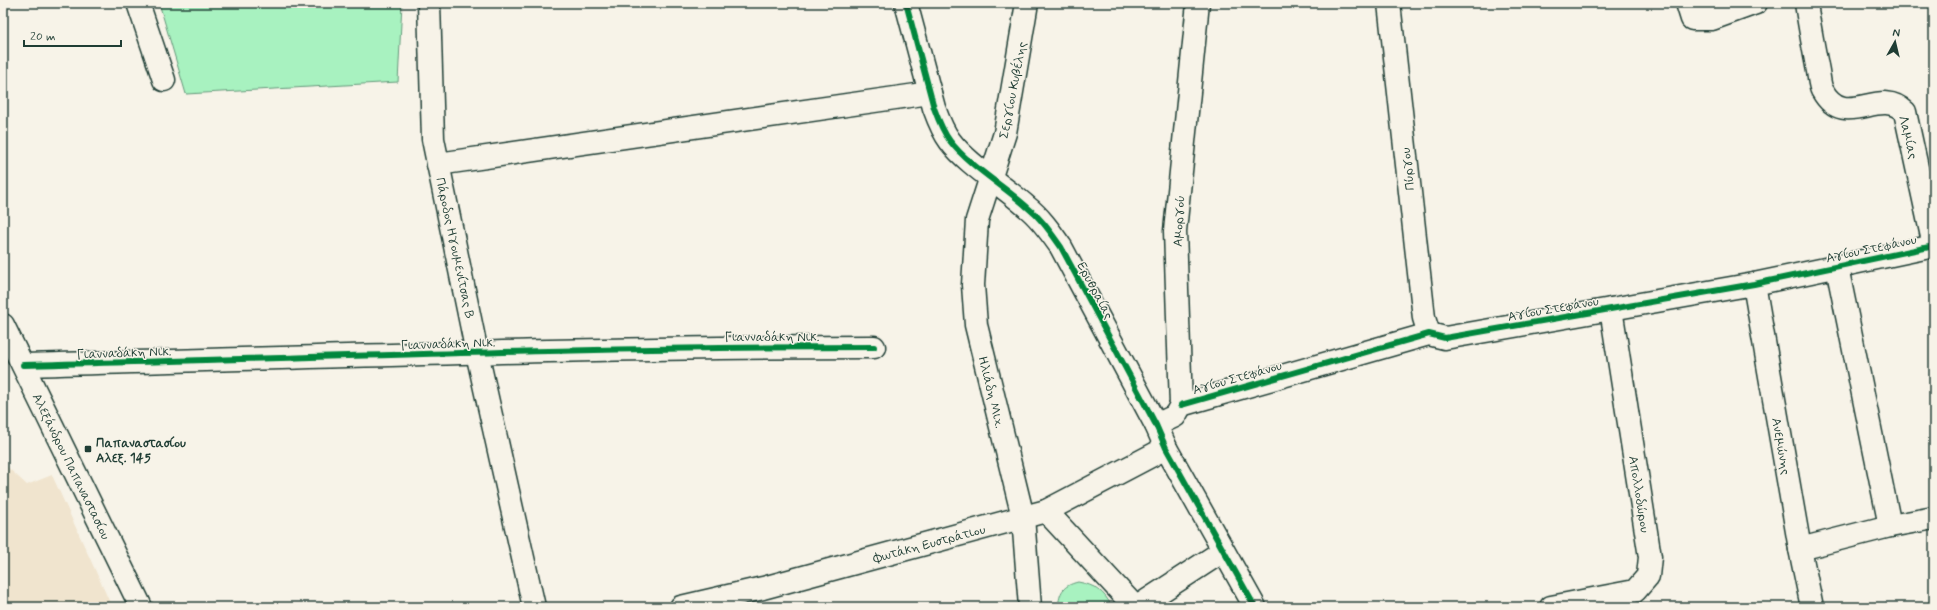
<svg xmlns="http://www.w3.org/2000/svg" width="1937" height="610" font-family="Mynerve,sans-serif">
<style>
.built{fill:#f0e4ce}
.green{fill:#a8f2c0;stroke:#64987a}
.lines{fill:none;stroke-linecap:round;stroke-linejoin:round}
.minor-casing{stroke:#1f3d34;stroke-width:25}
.secondary-casing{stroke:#1f3d34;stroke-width:25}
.minor{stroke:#f7f3e8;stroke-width:22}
.secondary{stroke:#f7f3e8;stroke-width:22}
.cycleway-casing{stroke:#f7f3e8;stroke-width:8}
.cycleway{stroke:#00873e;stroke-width:6}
.poi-dot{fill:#1f3d34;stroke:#f7f3e8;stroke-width:1.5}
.labels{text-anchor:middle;stroke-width:3;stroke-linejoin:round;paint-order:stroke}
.street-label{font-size:13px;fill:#1f3d34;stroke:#f7f3e8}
.poi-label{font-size:13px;font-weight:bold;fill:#1f3d34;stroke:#f7f3e8;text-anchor:start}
</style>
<rect width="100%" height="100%" fill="#f7f3e8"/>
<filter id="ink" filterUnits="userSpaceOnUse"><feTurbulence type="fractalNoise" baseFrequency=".025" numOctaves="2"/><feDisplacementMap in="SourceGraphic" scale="8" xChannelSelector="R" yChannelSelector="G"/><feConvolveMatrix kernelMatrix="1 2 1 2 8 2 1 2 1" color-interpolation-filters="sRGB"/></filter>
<g filter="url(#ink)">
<!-- built -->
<path class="built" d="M3,463L27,485L52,475L112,607H3Z"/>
<!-- green -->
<g class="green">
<path d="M159,3H402L398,82L186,94Z"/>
<path d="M1078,582C1095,585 1104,591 1112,607H1058C1060,592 1062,586 1078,582Z"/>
</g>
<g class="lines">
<!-- minor casing -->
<g class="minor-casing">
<g id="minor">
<path d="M138,3L164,80"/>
<path d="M429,3L433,139L477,353L534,607"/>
<path d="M906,3L934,108C938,119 943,132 950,141C968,165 1004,186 1027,207C1041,218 1051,233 1061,247L1156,425L1166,448L1255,607"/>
<path d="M1027,3L1005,133L977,220L973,285L976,325L1023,517L1030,607"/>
<path d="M1389,3L1424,318L1429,334"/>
<path d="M1687,3L1692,19H1712L1756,3"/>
<path d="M1806,3C1809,24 1813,45 1817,66C1819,74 1819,84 1822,90C1845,132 1879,85 1905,112L1934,246"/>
<path d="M438,164L930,93"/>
<path d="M1837,267L1890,526"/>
<path d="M1754,284L1800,549L1812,607"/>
<path d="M23,365C307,358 590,347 874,347"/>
<path d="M1181,405L1429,334L1445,338L1754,284L1934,246"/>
<path d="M1156,425L1175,416L1181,405L1175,231L1198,3"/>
<path d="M1046,511L1135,607"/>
<path d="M1800,549L1890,526L1934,518"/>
<path d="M681,607L763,588L1046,511L1166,448"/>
<path d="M1137,607L1223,551"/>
<path d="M1551,607L1635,591L1648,576L1650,557L1611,309"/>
</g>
</g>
<!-- secondary casing -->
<g class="secondary-casing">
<path id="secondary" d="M3,325L141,607"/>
</g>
<!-- minor -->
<use href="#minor" class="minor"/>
<!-- secondary -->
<use href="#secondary" class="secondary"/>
<!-- cycleway casing -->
<g class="cycleway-casing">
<g id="cycleway">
<path d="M906,3L934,108C938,119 943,132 950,141C968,165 1004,186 1027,207C1041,218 1051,233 1061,247L1156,425L1166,448L1255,607"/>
<path d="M23,365C307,358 590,347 874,347"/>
<path d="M1181,405L1429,334L1445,338L1754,284L1934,246"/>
</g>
</g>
<!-- cycleway -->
<use href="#cycleway" class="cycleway"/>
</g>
</g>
<!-- markers -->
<rect class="poi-dot" x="84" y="445" width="8" height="8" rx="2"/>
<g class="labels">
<!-- street labels -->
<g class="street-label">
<text transform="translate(1012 90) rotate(-79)" y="5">Σεργίου Κυβέλης</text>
<text transform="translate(1909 137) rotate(76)" y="5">Λαμίας</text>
<text transform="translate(1407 169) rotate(-96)" y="5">Πύργου</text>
<text transform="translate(1178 221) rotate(-87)" y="5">Αμοργού</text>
<text transform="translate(456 248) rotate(78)" y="5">Πάροδος Ηγουμενίτσας Β</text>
<text transform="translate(1871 248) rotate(-12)" y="5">Αγίου Στεφάνου</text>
<text transform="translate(1096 290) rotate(62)" y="5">Ερυθραίας</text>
<text transform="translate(1553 308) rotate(-10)" y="5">Αγίου Στεφάνου</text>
<text x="772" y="341">Γιανναδάκη Νικ.</text>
<text transform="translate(448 343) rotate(-2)" y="5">Γιανναδάκη Νικ.</text>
<text transform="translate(124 352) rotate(-2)" y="5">Γιανναδάκη Νικ.</text>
<text transform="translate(1237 377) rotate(-16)" y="5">Αγίου Στεφάνου</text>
<text transform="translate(992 392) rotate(76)" y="5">Ηλιάδη Μιχ.</text>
<text transform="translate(1782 446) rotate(80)" y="5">Ανεμώνης</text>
<text transform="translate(72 466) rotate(64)" y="5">Αλεξάνδρου Παπαναστασίου</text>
<text transform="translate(1640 494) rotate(81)" y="5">Απολλοδώρου</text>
<text transform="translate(929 543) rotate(-15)" y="5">Φωτάκη Ευστράτιου</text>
</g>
<!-- poi labels -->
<g class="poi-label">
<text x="96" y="447">Παπαναστασίου<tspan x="96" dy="15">Αλεξ. 145</tspan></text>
</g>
</g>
<!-- margin -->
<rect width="1937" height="610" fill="none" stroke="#f7f3e8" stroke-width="16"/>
<rect x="8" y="8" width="1921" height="594" fill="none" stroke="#1f3d34" stroke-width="1.5" filter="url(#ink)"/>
<!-- north arrow -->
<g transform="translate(1895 42) rotate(8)" stroke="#f7f3e8" stroke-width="3" paint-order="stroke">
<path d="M0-3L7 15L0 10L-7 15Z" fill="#1f3d34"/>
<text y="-6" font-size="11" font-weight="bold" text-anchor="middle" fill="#1f3d34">N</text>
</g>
<!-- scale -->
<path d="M24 40v6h97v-6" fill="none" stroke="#1f3d34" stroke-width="2"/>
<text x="30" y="40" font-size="12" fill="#1f3d34" stroke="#f7f3e8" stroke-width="3" paint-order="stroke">20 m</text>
</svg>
